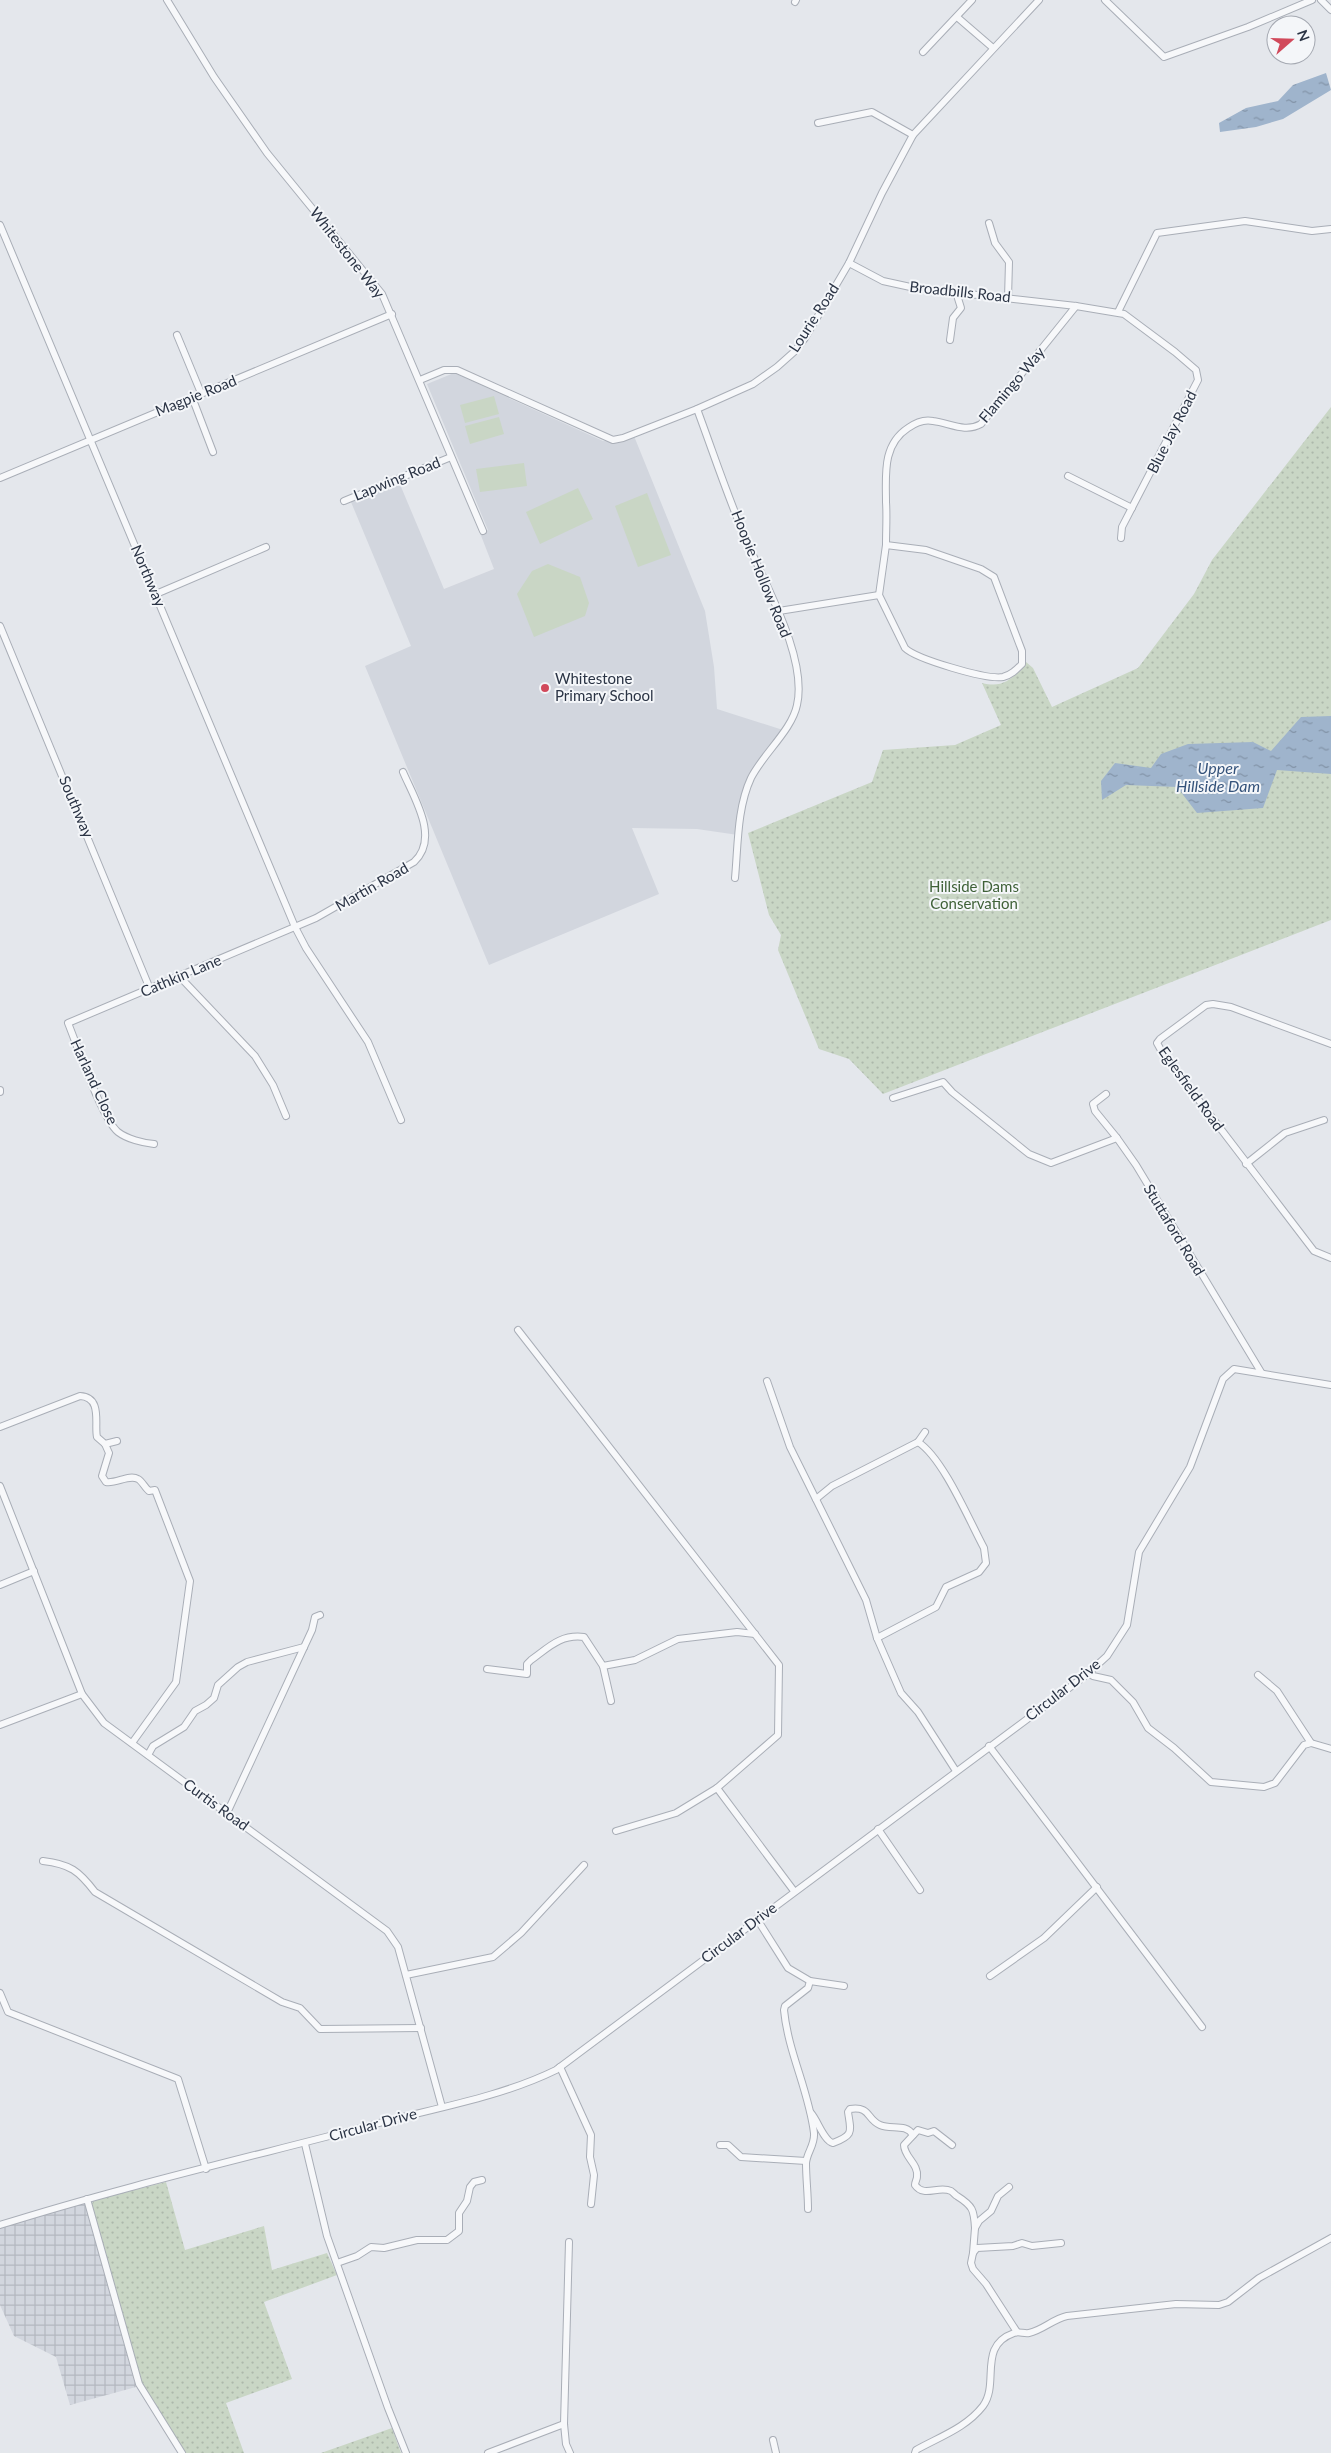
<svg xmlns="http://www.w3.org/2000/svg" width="1331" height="2453" font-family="Lato,sans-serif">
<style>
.built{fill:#d2d6de}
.industrial{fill:url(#industrial-grid)}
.grass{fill:url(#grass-dots)}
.pitch{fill:#c9d6c5}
.water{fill:url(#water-ripples)}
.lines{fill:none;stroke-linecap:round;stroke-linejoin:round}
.minor-casing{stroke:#a9aeb7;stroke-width:8}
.minor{stroke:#f7f8fa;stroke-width:6}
.poi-dot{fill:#d1495b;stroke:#f4f6f9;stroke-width:2}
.labels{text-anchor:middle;stroke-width:4;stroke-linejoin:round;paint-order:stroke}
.street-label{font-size:15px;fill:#2b3445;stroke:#f4f6f9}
.poi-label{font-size:15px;fill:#2b3445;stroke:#f4f6f9;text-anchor:start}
.park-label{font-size:15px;fill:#3f6138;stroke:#f4f6f9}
.water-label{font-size:16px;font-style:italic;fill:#34527a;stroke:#f4f6f9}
</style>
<defs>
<pattern id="industrial-grid" width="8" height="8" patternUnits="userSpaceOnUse" patternTransform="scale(1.25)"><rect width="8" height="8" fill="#d2d6de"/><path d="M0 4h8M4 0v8" fill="none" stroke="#b4b8c0"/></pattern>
<pattern id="grass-dots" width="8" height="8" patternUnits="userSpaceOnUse" patternTransform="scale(1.25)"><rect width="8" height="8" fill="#c9d6c5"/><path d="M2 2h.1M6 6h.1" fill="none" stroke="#adb8ab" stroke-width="1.8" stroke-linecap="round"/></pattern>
<pattern id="water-ripples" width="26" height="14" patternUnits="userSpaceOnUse" patternTransform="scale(1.25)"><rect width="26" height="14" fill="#9fb4cc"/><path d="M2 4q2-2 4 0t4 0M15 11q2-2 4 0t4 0" fill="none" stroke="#8293a7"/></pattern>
</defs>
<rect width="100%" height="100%" fill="#e4e7ec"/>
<!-- built -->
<path class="built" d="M454,373L603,441L617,442L634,436L705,611L714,667L717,709L783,730L751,777L738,835L697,829L632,828L659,894L489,965L365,666L411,646L351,502L399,482L444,589L494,569L480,533L488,530L427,384Z"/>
<!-- industrial -->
<path class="industrial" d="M85,2202L136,2387L70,2405L56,2357L14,2336L0,2305V2228Z"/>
<!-- grass -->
<g class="grass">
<path d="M1331,407V920L883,1094L849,1059L819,1049L778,950L781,935L769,915L748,833L872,782L883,750L955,745L1001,725L982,683C1001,688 1011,681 1023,666V663L1026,662L1033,668L1052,707L1138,668L1194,594L1212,560Z"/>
<path d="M166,2182L185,2250L264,2226L272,2270L327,2253L337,2275L264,2302L292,2379L226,2403L244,2453H185L141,2382L91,2205L94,2200Z"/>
<path d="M392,2428L401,2453H321Z"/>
</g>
<!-- pitch -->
<g class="pitch">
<path d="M494,396L499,414L465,423L460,405Z"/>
<path d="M499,417L504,434L470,444L465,426Z"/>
<path d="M524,463L527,486L480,492L476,469Z"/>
<path d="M578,488L593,519L540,544L526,512Z"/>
<path d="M647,493L671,555L638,567L615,506Z"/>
<path d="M548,564L580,577L589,603L585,616L534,637L517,594L532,571Z"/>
</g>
<!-- water -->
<g class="water">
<path d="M1326,73L1331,90L1283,119L1256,127L1220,132L1219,123L1246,108L1278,101L1293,85Z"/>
<path d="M1331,716V774L1277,770L1263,808L1197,813L1177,787L1126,785L1102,800L1101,781L1115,763L1151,768L1161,754L1188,744L1253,742L1271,751L1301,717Z"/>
</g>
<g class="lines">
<!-- minor casing -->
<g class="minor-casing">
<g id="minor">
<path d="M167,0L214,77L267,153L382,294L483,531"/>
<path d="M1105,0L1164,57L1248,27L1312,0"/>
<path d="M1321,0L1331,10"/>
<path d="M795,2L796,0"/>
<path d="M957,17L993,48"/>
<path d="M923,52L972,0"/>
<path d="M818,123L872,112L913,135"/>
<path d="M989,223L995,243L1009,262L1008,298"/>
<path d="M0,225L295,927L306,948L368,1042L401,1120"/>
<path d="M849,263L883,281L915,288L1076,306L1124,314L1175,352L1196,370L1198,380L1122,527L1121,538"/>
<path d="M1118,312L1157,233L1245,221L1312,231L1331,229"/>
<path d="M177,335L201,393"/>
<path d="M950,340L953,318L961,308L956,292"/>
<path d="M420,380L444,370H457L613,440L623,438L697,409L753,384L777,367L795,351L805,338L849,263L882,193L913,135L1039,0"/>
<path d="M192,397L213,452"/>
<path d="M697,409C713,452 727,495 745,537C763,581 808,657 797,705C792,730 763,754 751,778C737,808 738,846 735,878"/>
<path d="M1068,476L1132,508"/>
<path d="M0,478L392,314"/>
<path d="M344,501L451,457"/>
<path d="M886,545L926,550L981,569L994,577L1022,651V664C1016,670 1011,675 1003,677C987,680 916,659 905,648L879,595Z"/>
<path d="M886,545C886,530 887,516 886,502C886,475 882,445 908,428C915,423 924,419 933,421C950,423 965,433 981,424L1076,306"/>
<path d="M156,594L266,547"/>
<path d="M779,611L879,595"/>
<path d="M0,626L150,989"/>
<path d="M180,977L255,1056L273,1085L286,1116"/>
<path d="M1331,1044L1231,1007L1213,1004L1206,1005L1160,1039L1157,1043L1162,1052L1314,1251L1331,1258"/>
<path d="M0,1090V1092"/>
<path d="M1106,1094L1093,1104L1095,1111L1117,1138L1136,1165L1261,1372"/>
<path d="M893,1098L943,1082L952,1092L1029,1154L1051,1163L1117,1138"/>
<path d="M154,1144C143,1143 127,1139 118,1132C102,1119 77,1045 68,1023L316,918L414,862C440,838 414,798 403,772"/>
<path d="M1246,1164L1285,1133L1324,1120"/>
<path d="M518,1330L779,1665L778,1735L717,1788L676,1813L616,1831"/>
<path d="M767,1381L790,1447L866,1600L877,1638L901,1693L918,1712L956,1771"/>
<path d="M0,1427L80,1396C103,1397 94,1425 97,1437L105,1444L117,1441"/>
<path d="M105,1444L109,1453L102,1476L106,1482C116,1484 129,1474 138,1479C142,1481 145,1488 149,1491L155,1490L190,1581L176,1682L132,1743"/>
<path d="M0,1486L82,1694L104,1723L387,1931L398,1947L442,2107"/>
<path d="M816,1499L832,1486L918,1442L925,1432"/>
<path d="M0,1585L34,1571"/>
<path d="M877,1638L936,1607L946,1587L979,1572L986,1563L984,1548C969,1520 943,1458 918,1442"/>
<path d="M603,1666L611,1701"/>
<path d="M487,1669L527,1674V1664L531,1660C548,1648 560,1634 584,1637L603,1666L635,1660L678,1639L737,1632L755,1634"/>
<path d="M1088,1673L1093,1676L1111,1680L1133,1702L1148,1728L1174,1748L1211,1782L1264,1787L1275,1783L1304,1745L1311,1743"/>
<path d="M1258,1675L1277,1691L1311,1743L1331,1749"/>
<path d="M0,1725L82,1694"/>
<path d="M989,1746L1202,2027"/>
<path d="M148,1755L153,1746L184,1727L195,1711L206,1705L214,1698L218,1685L238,1667L247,1662L304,1647"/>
<path d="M717,1788L794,1891"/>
<path d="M227,1813L312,1630L315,1617L320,1615"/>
<path d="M878,1829L920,1890"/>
<path d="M43,1861C70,1864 79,1871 95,1892L282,2002L300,2008L320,2029L421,2028"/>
<path d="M757,1919L788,1968L810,1981L844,1986"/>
<path d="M406,1975L493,1957L521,1933L584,1865"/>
<path d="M990,1976L1044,1938L1097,1887"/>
<path d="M0,1993L8,2012L178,2079L206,2169"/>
<path d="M560,2067L591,2135L590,2157L594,2175L591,2204"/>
<path d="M811,2113C818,2121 824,2141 833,2143C854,2135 851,2132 848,2112L850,2109C871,2106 866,2119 880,2125C891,2130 906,2123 913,2135"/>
<path d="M305,2144L327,2236L388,2408L406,2453"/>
<path d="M720,2145H728L741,2157L806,2161"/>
<path d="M952,2145L934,2131L928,2133L918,2130L904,2145C904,2157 919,2164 917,2177C917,2179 915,2182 915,2185C924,2198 939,2185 951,2191C954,2193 955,2195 957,2196C973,2206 974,2210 975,2228"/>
<path d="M87,2199L139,2384L182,2453"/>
<path d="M808,2209C808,2194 806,2178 806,2163C807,2152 815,2145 814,2133C809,2091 788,2052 784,2010L785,2006L808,1988L810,1981"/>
<path d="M0,2225C121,2187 246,2158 368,2126C430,2109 499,2098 556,2070L1085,1676L1107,1656L1127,1625L1139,1552L1190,1467L1223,1379L1234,1369L1331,1385"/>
<path d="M569,2242L564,2424L566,2444L570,2453"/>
<path d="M973,2253L975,2228L979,2221L991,2211L998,2196L1009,2187"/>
<path d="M337,2263L357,2256L371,2247L384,2248L417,2240H447L459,2231V2213L467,2201L470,2187L474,2182L482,2180"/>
<path d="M1017,2332L986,2284L973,2269L971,2263L973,2253L977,2248L1013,2246L1022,2243L1032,2246L1061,2243"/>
<path d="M773,2440L776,2453"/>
<path d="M488,2453L564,2424"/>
<path d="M915,2453L916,2450C939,2437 966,2428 983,2406C1000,2383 977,2346 1014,2333C1019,2331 1024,2334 1029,2333C1043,2330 1053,2319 1067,2316L1176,2304L1219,2305L1228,2302L1259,2278L1331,2238"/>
</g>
</g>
<!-- minor -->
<use href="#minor" class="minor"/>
</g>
<!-- markers -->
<circle class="poi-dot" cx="545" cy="688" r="5"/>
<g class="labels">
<!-- street labels -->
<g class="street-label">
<text transform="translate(347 253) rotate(52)" y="5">Whitestone Way</text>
<text transform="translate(960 292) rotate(6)" y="5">Broadbills Road</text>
<text transform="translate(814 318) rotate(-57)" y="5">Lourie Road</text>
<text transform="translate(1012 385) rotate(-50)" y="5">Flamingo Way</text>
<text transform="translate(196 396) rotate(-22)" y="5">Magpie Road</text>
<text transform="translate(1172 432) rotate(-63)" y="5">Blue Jay Road</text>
<text transform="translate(397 479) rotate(-22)" y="5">Lapwing Road</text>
<text transform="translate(761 574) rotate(68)" y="5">Hoopie Hollow Road</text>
<text transform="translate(148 576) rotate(67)" y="5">Northway</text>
<text transform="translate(76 807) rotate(67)" y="5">Southway</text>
<text transform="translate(372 887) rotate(-30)" y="5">Martin Road</text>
<text transform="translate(181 976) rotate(-23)" y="5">Cathkin Lane</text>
<text transform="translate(94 1082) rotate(65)" y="5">Harland Close</text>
<text transform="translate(1191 1089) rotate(54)" y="5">Eglesfield Road</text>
<text transform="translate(1174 1230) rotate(59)" y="5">Stuttaford Road</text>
<text transform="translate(1063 1690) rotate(-38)" y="5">Circular Drive</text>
<text transform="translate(216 1805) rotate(36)" y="5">Curtis Road</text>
<text transform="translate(739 1933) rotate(-37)" y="5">Circular Drive</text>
<text transform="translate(373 2125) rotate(-15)" y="5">Circular Drive</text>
</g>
<!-- poi labels -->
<g class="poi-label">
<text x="555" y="684">Whitestone<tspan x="555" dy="17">Primary School</tspan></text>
</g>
<!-- park labels -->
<g class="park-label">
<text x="974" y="892">Hillside Dams<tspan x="974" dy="17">Conservation</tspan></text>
</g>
<!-- water labels -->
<g class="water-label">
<text x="1218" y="774">Upper<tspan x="1218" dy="18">Hillside Dam</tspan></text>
</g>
</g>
<!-- north arrow -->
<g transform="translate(1291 40) rotate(70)"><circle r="24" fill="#f4f6f9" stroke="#a4a8b1"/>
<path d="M0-4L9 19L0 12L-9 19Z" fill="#d1495b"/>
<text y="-8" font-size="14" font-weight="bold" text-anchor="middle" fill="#2b3445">N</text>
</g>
</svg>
